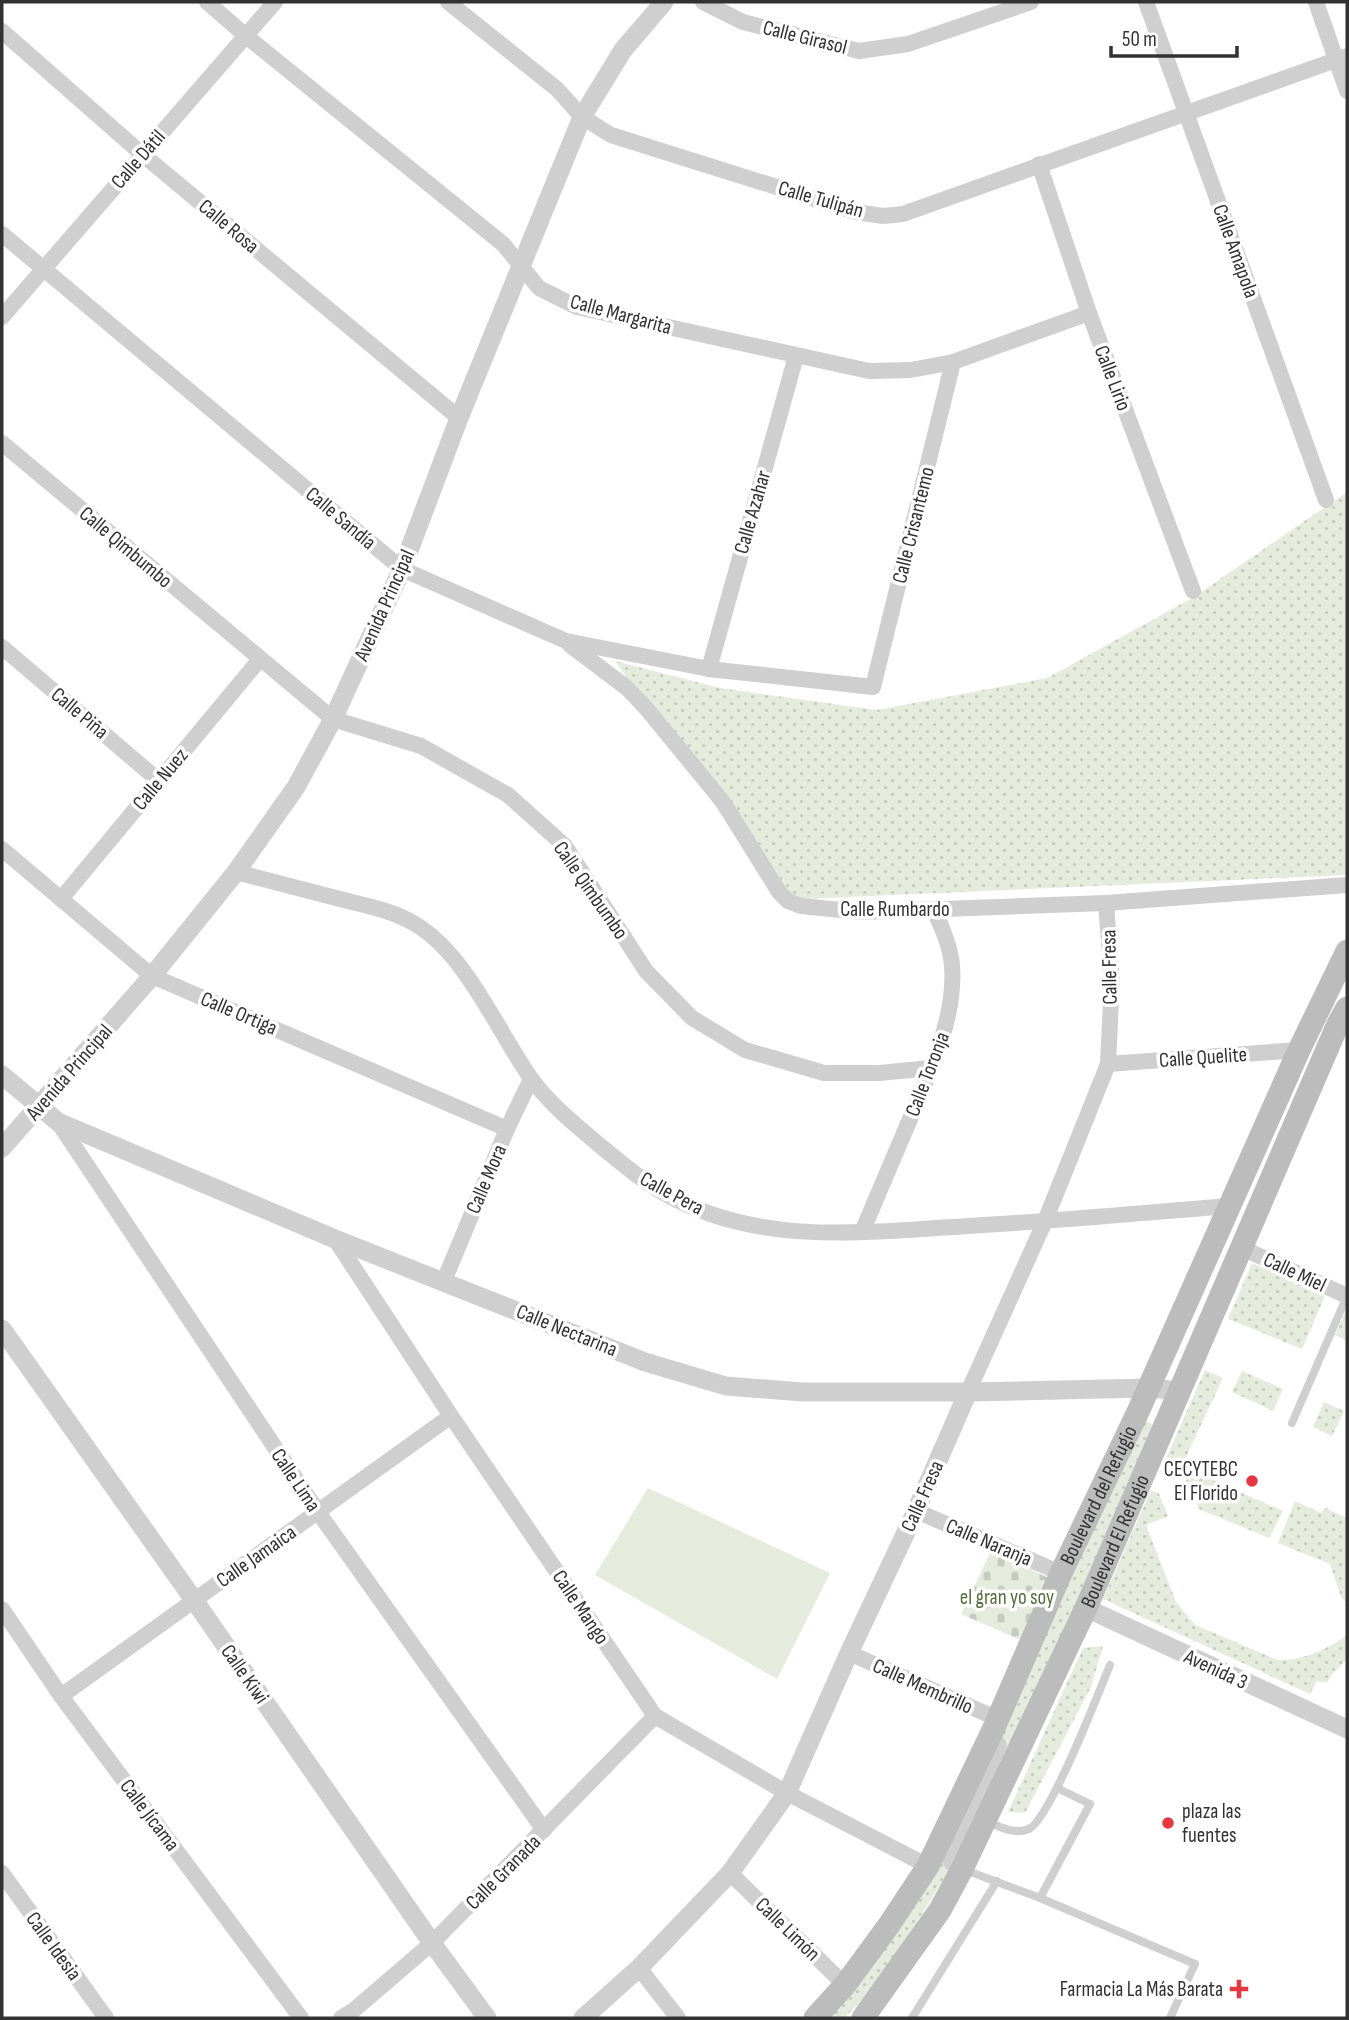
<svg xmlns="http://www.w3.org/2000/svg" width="1349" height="2020" font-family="'Sofia Sans Condensed',sans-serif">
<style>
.grass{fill:url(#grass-dots)}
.cemetery{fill:url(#cemetery-stones)}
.pitch{fill:#e5ecde}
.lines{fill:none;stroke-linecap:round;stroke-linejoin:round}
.service{stroke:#cfcfcf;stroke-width:8}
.minor{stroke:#cfcfcf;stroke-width:16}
.tertiary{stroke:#cfcfcf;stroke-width:19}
.secondary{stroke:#bcbcbc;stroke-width:23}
.poi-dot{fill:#e63741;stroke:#fff;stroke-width:2.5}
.labels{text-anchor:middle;stroke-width:7;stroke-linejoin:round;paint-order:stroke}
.street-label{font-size:21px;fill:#323232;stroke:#fff}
.poi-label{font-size:21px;fill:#323232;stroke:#fff;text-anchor:end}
.park-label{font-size:21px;fill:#556f3e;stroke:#fff}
</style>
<defs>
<pattern id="grass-dots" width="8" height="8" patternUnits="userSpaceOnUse" patternTransform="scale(1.75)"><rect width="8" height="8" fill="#e5ecde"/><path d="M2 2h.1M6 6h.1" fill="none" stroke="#c5cbbf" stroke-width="1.8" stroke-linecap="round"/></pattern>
<pattern id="cemetery-stones" width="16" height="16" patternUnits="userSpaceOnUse" patternTransform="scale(1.75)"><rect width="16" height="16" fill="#e5ecde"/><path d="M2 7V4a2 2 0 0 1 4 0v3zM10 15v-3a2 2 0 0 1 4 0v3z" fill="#c5cbbf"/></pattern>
</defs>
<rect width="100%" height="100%" fill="#fff"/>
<!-- grass -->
<g class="grass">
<path d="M1347,492V875L781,900L615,661L720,688L877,710L1047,678L1194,597Z"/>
<path d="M1252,1263L1325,1296L1302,1349L1228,1319Z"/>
<path d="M1347,1308V1341L1335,1335Z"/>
<path d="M1205,1370L1223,1378L1176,1478L1160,1472Z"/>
<path d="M1242,1371L1283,1389L1273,1411L1232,1392Z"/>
<path d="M1324,1402L1344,1411L1332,1436L1313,1427Z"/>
<path d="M1138,1417L1159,1428L955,1861L915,1925L877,1983L845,2018H829L877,1959Z"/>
<path d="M1190,1470L1283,1511L1269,1538L1199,1509L1186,1481Z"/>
<path d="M1151,1490L1159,1494L1168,1516L1146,1525L1176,1602L1195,1625L1278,1660C1301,1661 1329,1649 1347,1635V1660L1332,1674L1327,1683L1317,1681L1310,1694L1103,1599Z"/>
<path d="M1295,1501L1321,1513L1325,1508L1347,1518V1603L1341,1597L1330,1564L1278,1543Z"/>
<path d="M1103,1646L1091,1687L1025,1813L1008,1812L1083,1648Z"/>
</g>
<!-- cemetery -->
<path class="cemetery" d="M991,1551L1053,1580L1025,1642L961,1614Z"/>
<!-- pitch -->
<path class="pitch" d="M648,1488L830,1573L777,1679L595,1575Z"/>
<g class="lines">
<!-- service -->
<g class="service">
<path d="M1292,1423L1343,1305"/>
<path d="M988,1822C1000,1827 1015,1835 1029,1829C1051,1817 1098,1694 1110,1665"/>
<path d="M965,1870L1040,1898L1195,1964L1170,2018"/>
<path d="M1040,1898L1090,1804L1057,1788"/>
<path d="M912,2018L997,1881"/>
</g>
<!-- minor -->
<g class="minor">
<path d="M207,2L246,36L503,244L539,288L577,307L869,371L911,370L953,362L1089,313"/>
<path d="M448,2L557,89L582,117L611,135L856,212L883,216L903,214L1347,56"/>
<path d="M703,2L743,22L859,51L908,44L1031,2"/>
<path d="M1146,2L1326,500"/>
<path d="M1316,2L1347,91"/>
<path d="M2,31L142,154L459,418"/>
<path d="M1039,164L1089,313L1193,591"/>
<path d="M2,234L402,569L566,641L709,669L873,687L953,362"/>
<path d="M2,317L275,2"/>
<path d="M2,443L333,719L421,746L508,795L565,846L646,971L692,1018L745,1050L824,1073H879L931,1068"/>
<path d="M570,645L627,688L646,708L723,802L779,892L788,901L801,906L861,912L1106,903L1347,885"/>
<path d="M2,647L158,780"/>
<path d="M709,669L796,356"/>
<path d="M2,849L152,976L507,1129"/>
<path d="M236,872C270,881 305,890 340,899C366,906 392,910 415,924C466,954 497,1030 530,1077C550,1105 578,1127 603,1148C625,1166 647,1185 673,1198C766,1246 867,1232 968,1226C1055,1221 1142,1213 1229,1206"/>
<path d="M61,899L260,659"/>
<path d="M1108,1064L1299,1050"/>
<path d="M58,1122L318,1512L544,1830"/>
<path d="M862,1232C878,1194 894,1156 910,1119C930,1070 956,1019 952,965C950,945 942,928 934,910"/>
<path d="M335,1239L451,1416L655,1716L787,1793L928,1866"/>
<path d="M1242,1248L1347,1296"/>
<path d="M444,1281L507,1129L531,1079"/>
<path d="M968,1392L1045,1221L1108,1064L1112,980L1106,903"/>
<path d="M916,1511L1061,1573"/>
<path d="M2,1609L61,1696L301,2018"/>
<path d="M849,1653L998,1719"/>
<path d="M61,1696L451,1416"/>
<path d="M2,1873L106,2018"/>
<path d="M730,1873L845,1985"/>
<path d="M639,1968L678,2018"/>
<path d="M341,2018L354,2010L432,1943L655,1716"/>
</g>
<!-- tertiary -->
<g class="tertiary">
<path d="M2,1075L58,1122L335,1239L645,1362L726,1386L802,1392H968L1148,1388L1181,1391"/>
<path d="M2,1148L152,976L236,872L296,787L333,719L402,569L459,418L582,117L623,50L664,2"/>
<path d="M2,1329L194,1600L432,1943L487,2018"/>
<path d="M1086,1608L1347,1729"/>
<path d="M962,1869C954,1864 950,1861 951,1851L997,1745"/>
<path d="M583,2018L639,1968L730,1873L787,1793L849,1653L916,1511L968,1392"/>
</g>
<!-- secondary -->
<g class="secondary">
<path id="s1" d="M815,2018L845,1985L889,1925L928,1866L993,1730L1061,1573L1137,1414L1299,1050L1347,951"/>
<path id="s2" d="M863,2018L940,1910L962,1869L1086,1608L1338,1024L1347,1008"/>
</g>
</g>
<!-- markers -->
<g class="poi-dot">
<circle cx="1252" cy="1481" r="7"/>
<circle cx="1168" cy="1823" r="7"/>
<path d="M1235.5 1978.5h7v7h7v7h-7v7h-7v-7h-7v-7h7z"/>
</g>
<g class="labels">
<!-- street labels -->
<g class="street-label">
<text transform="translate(805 37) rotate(14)" y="7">Calle Girasol</text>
<text transform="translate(138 159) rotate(-49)" y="7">Calle Dátil</text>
<text transform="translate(821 199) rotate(16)" y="7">Calle Tulipán</text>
<text transform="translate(229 226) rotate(40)" y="7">Calle Rosa</text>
<text transform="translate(1236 251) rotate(70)" y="7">Calle Amapola</text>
<text transform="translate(621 314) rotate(15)" y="7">Calle Margarita</text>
<text transform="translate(1113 378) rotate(69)" y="7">Calle Lirio</text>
<text transform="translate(752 512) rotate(-74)" y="7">Calle Azahar</text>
<text transform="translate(341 518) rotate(40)" y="7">Calle Sandía</text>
<text transform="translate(913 525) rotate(-76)" y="7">Calle Crisantemo</text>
<text transform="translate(126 547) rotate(40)" y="7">Calle Qimbumbo</text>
<text transform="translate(384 605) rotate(-66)" y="7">Avenida Principal</text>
<text transform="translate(80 713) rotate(40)" y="7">Calle Piña</text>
<text transform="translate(160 779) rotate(-50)" y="7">Calle Nuez</text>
<text transform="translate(591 890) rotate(55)" y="7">Calle Qimbumbo</text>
<text x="895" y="916">Calle Rumbardo</text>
<text transform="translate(1109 967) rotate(-91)" y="7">Calle Fresa</text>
<text transform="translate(239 1013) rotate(23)" y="7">Calle Ortiga</text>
<text transform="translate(1203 1057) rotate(-4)" y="7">Calle Quelite</text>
<text transform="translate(69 1072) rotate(-49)" y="7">Avenida Principal</text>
<text transform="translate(927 1074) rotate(-69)" y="7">Calle Toronja</text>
<text transform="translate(486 1179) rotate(-67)" y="7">Calle Mora</text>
<text transform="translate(672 1193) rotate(28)" y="7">Calle Pera</text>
<text transform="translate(1295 1272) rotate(25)" y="7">Calle Miel</text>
<text transform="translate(567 1330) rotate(22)" y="7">Calle Nectarina</text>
<text transform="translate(296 1480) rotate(56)" y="7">Calle Lima</text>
<text dy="7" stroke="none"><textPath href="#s1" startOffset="598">Boulevard del Refugio</textPath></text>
<text transform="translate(922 1496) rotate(-66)" y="7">Calle Fresa</text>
<text transform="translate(989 1542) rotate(23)" y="7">Calle Naranja</text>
<text dy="7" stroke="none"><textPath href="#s2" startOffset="541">Boulevard El Refugio</textPath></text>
<text transform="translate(256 1556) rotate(-35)" y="7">Calle Jamaica</text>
<text transform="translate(581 1607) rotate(56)" y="7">Calle Mango</text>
<text transform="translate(1216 1669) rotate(25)" y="7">Avenida 3</text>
<text transform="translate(245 1674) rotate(55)" y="7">Calle Kiwi</text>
<text transform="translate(923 1686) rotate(24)" y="7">Calle Membrillo</text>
<text transform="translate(150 1815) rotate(53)" y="7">Calle Jícama</text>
<text transform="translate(503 1872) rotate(-45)" y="7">Calle Granada</text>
<text transform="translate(788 1929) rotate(44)" y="7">Calle Limón</text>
<text transform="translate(54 1946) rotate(54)" y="7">Calle Idesia</text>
</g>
<!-- poi labels -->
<g class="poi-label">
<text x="1238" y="1476">CECYTEBC<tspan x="1238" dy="24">El Florido</tspan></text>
<text x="1182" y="1818" text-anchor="start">plaza las<tspan x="1182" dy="24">fuentes</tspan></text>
<text x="1223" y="1996">Farmacia La Más Barata</text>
</g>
<!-- park labels -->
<g class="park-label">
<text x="1007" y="1604">el gran yo soy</text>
</g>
</g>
<!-- border -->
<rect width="1349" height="2020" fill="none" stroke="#323232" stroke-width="7"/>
<!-- scale -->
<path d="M1111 46v10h126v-10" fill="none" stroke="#323232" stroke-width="3.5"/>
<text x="1122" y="46" font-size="21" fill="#323232" stroke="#ffffff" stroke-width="5" paint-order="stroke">50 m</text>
</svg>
